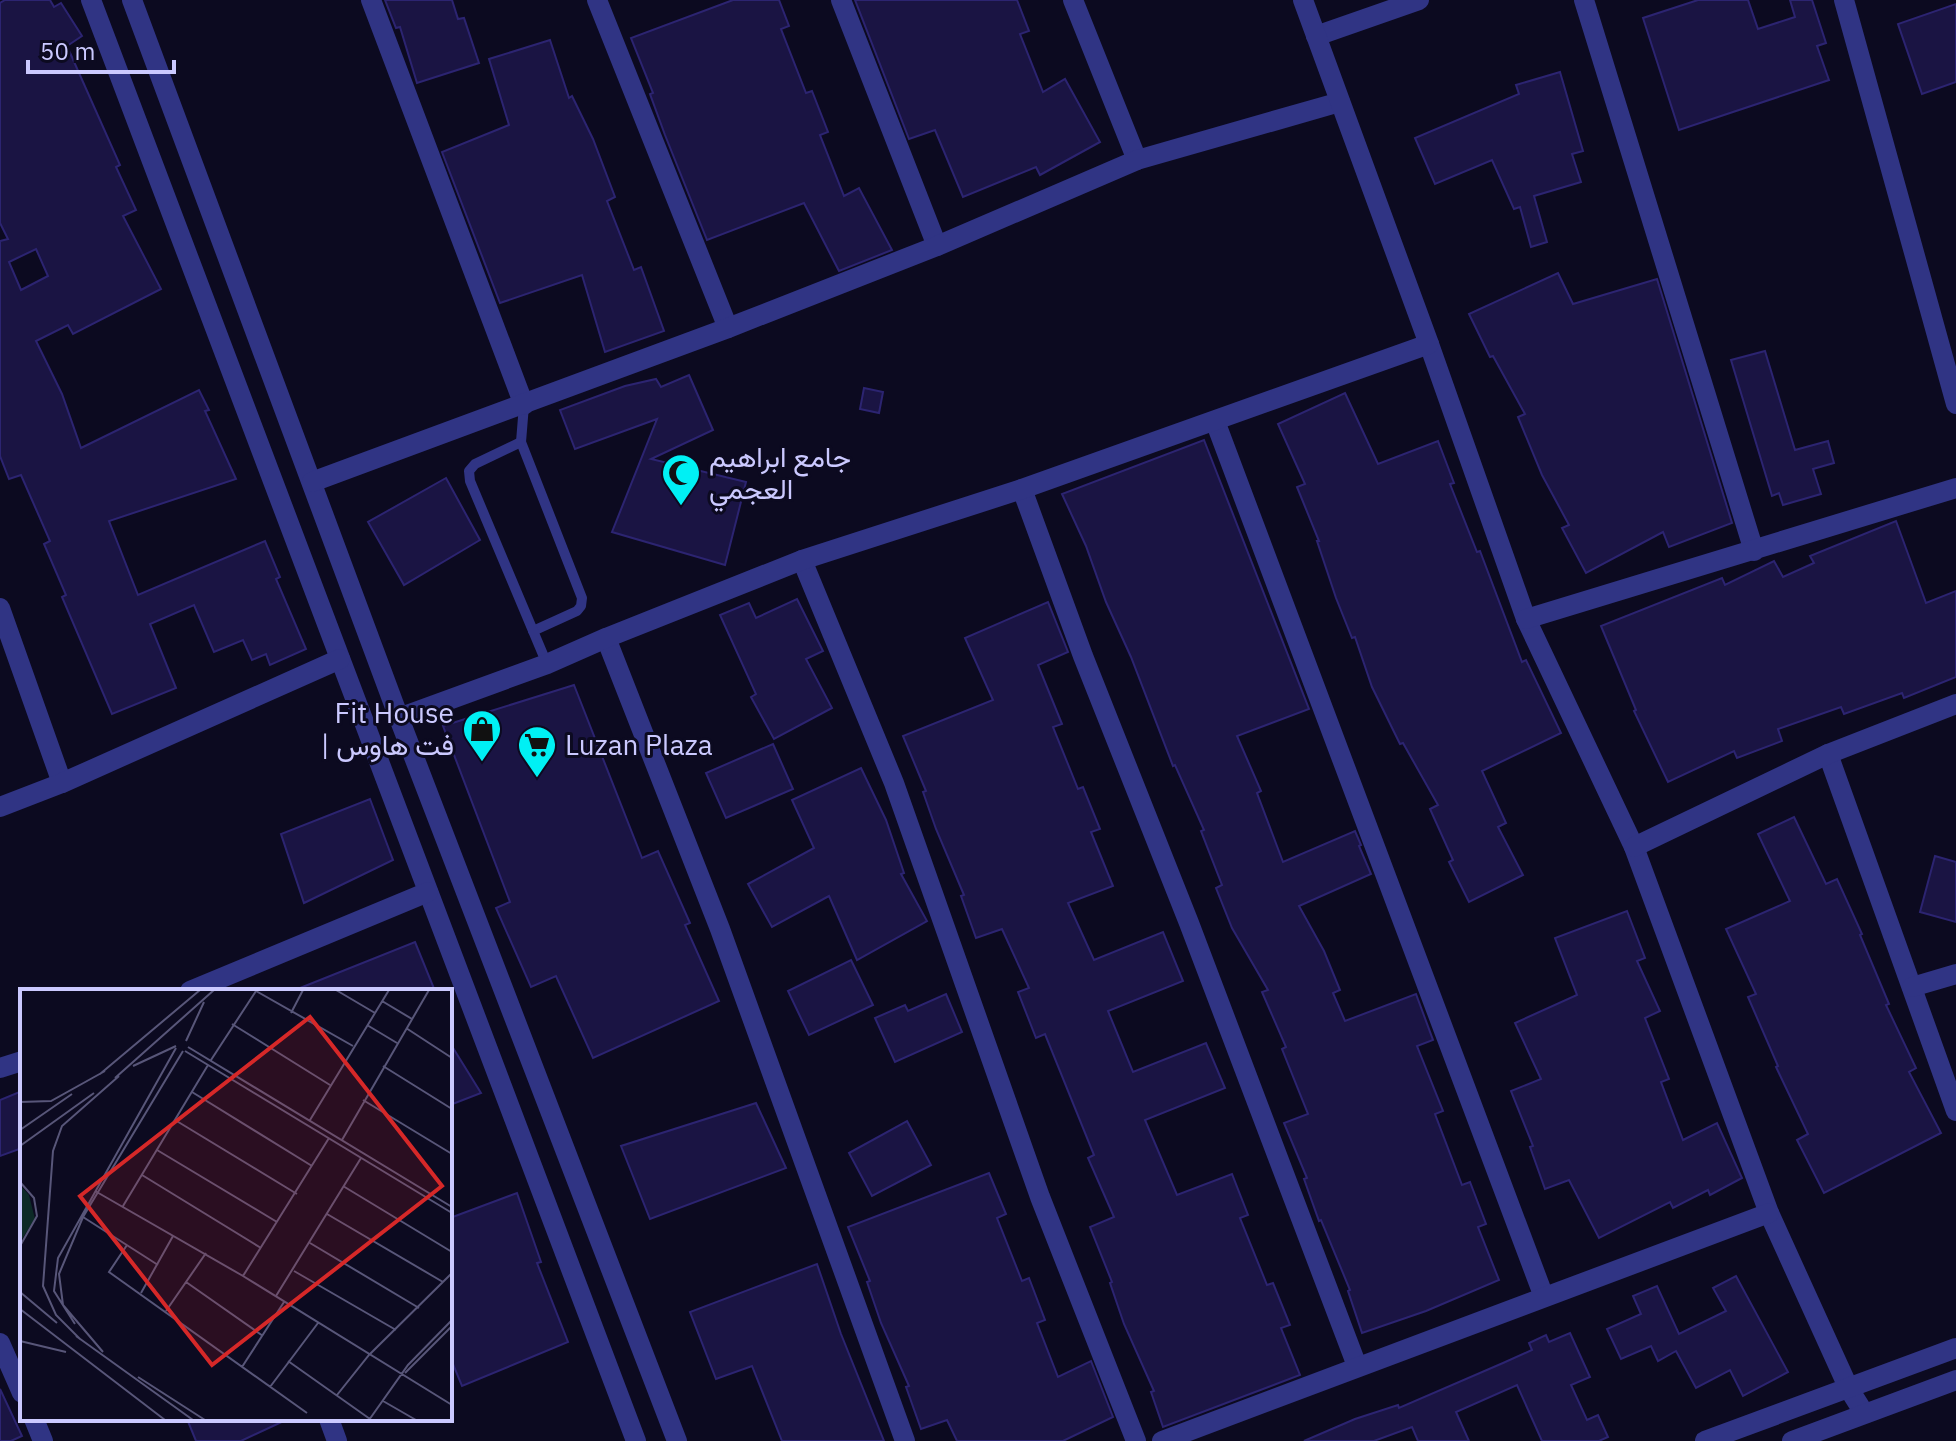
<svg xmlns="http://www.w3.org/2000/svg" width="1956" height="1441" font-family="'IBM Plex Sans',Vazirmatn,sans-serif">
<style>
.building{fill:#1a1443;stroke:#2c2471;stroke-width:2;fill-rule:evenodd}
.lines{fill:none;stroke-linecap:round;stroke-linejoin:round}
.service{stroke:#303484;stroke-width:10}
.minor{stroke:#303484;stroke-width:20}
.labels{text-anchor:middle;stroke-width:6;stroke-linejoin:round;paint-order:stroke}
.poi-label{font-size:28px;fill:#cbc9ff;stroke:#0c0a20;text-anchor:start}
.inset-road{fill:none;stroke:#585679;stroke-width:2}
.view{fill:#d62828;fill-opacity:0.15;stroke:#d62828;stroke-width:4}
.inset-edge{fill:none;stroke:#cbc9ff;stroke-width:4}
</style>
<rect width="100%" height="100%" fill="#0c0a20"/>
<!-- building -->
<g class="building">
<path d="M5,0H50L54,7L61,3L82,36L67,46L120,165L116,167L136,210L123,216L161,289L73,334L68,325L36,341L62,394L81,448L199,390L209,410L205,411L236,479L109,521L138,595L265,541L280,577L276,579L306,649L270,665L266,654L252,660L243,640L214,652L194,605L150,624L176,688L112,714L62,597L66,595L44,544L50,541L21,475L9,479L0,456V241L8,239L0,223V3ZM36,249L48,276L21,290L9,262Z"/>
<path d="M385,0H452L458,19L464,18L479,63L417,83L400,27L396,28Z"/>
<path d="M733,0H779L789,26L781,29L806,93L812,91L828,132L820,135L844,196L859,188L892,250L839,271L804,203L707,240L665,135L650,94L653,93L631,38Z"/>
<path d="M855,0H1017L1029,31L1020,34L1043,92L1065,79L1100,142L1040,175L1036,167L963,197L935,130L909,139Z"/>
<path d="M1698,0H1748L1758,29L1795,17L1790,0H1812L1826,43L1817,46L1829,80L1679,130L1643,18Z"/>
<path d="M1956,4V82L1922,94L1898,24Z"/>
<path d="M550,40L569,98L572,96L593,139L615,197L607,201L634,270L641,267L664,331L605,352L582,275L500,303L442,152L509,125L489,59Z"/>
<path d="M1560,72L1583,151L1572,154L1581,182L1534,196L1547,242L1531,247L1520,207L1514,209L1492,160L1435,184L1415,138L1519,94L1516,85Z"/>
<path d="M1558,273L1573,304L1657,279L1732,523L1669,547L1663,532L1586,573L1562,528L1569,525L1542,475L1518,417L1525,414L1493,356L1490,357L1469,314Z"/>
<path d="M1765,351L1795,450L1828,441L1834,463L1813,469L1821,494L1783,505L1779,493L1772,496L1731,360Z"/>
<path d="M689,375L713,430L651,459L746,482L725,565L612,532L657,419L575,449L560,410L625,386L656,379L661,387Z"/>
<path d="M864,388L883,392L879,413L860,409Z"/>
<path d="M1345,393L1378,464L1438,441L1454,483L1450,484L1477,552L1480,551L1522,662L1526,660L1561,733L1482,771L1506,823L1498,827L1523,875L1469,902L1449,862L1453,860L1430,809L1438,805L1403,743L1400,744L1372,687L1355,637L1352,638L1336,598L1317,541H1319L1297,487L1305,484L1278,424Z"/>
<path d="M1204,440L1309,709L1237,736L1261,791L1257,793L1283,862L1355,831L1361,845L1359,846L1371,874L1299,906L1324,951L1340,990L1333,993L1345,1021L1416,994L1433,1040L1417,1046L1443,1111L1435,1114L1462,1185L1470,1182L1486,1224L1478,1227L1499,1280L1426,1311L1362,1333L1348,1291L1350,1290L1321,1220L1319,1221L1304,1179L1307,1178L1284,1123L1308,1114L1282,1049L1286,1047L1262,992L1268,990L1232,928L1216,888L1222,885L1201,831L1204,830L1175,765L1173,766L1131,657L1106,602L1086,546L1062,494Z"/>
<path d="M446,478L480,540L404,585L368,522Z"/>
<path d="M1896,521L1926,603L1956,591V677L1904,698L1902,693L1844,714L1841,707L1778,729L1782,741L1737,758L1734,751L1668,782L1634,711L1636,710L1601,626L1722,578L1725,585L1774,561L1783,577L1814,563L1810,556Z"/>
<path d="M797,599L823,651L806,659L832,708L774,739L751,697L756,694L720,615L749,603L756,618Z"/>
<path d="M1048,602L1068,652L1038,665L1062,724L1053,727L1078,789L1083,787L1100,829L1091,832L1113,886L1068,903L1094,960L1163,932L1183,981L1108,1011L1133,1072L1206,1043L1225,1088L1145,1120L1177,1195L1232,1174L1248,1215L1240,1218L1267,1285L1273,1283L1290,1325L1281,1328L1300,1375L1163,1427L1151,1392L1154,1391L1124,1324L1110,1283L1112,1282L1090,1227L1114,1217L1088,1158L1094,1155L1045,1034L1036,1038L1018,992L1029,988L1002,929L976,938L961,896L964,895L936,829L923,792L926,791L903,736L993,700L965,638Z"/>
<path d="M574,685L642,858L658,851L690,923L685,925L719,1001L593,1058L556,976L531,987L496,908L510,902L443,726Z"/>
<path d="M773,744L793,789L726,818L706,773Z"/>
<path d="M861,768L886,820L904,873L901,874L927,921L857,960L829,896L772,927L748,884L814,848L792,800Z"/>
<path d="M370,799L393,860L304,903L281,834Z"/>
<path d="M1794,817L1826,884L1837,879L1862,934L1860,935L1889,1004L1886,1005L1916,1068L1909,1072L1941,1133L1824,1193L1797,1140L1808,1134L1776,1067L1778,1066L1748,997L1756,994L1726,929L1790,901L1758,834Z"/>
<path d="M1935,856L1956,862V922L1920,912Z"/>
<path d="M1627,911L1645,958L1637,961L1660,1011L1645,1018L1669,1079L1661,1082L1683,1140L1717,1123L1742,1178L1710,1195L1708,1190L1673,1208L1670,1202L1599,1238L1569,1180L1545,1189L1530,1147L1533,1146L1511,1091L1541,1079L1515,1023L1577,995L1555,938Z"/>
<path d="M415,942L435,991H295V990Z"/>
<path d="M851,960L873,1005L809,1035L788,991Z"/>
<path d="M946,994L962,1032L895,1062L875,1018L905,1005L908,1011Z"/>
<path d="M450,1043L481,1093L450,1105Z"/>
<path d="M22,1091V1148L0,1156V1100Z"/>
<path d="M756,1103L786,1168L650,1219L621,1146Z"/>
<path d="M907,1121L931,1165L872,1196L849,1153Z"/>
<path d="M989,1173L1006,1214L997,1218L1022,1281L1029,1278L1045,1320L1037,1323L1058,1377L1091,1361L1113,1417L1063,1441H957L947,1420L921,1429L906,1387L909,1386L881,1323L867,1282L870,1281L848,1227Z"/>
<path d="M517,1193L541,1262L537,1263L568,1342L462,1386L450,1357V1218Z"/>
<path d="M817,1264L841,1334L884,1441H782L752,1366L716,1379L690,1312Z"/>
<path d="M1736,1276L1788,1372L1743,1396L1730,1370L1696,1388L1676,1351L1658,1361L1651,1346L1621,1359L1607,1329L1641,1314L1633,1296L1657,1286L1679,1334L1726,1311L1713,1288Z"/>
<path d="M1570,1333L1590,1377L1571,1385L1587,1420L1598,1415L1608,1437L1599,1441H1542L1517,1385L1456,1412L1469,1441H1418L1412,1427L1374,1441H1304L1355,1419L1398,1405L1399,1408L1503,1363L1532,1350L1529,1343L1546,1335L1549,1342Z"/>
<path d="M0,1389L22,1436L11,1441H0Z"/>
<path d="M187,1419H288L241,1441H196Z"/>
</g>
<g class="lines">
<!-- service -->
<g class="service">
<path d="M524,405L521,442L582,598L581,606L577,611L533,631"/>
<path d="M521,442L475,464L469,471L470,481L547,664"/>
</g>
<!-- minor -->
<g class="minor">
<path d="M91,0L636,1441"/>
<path d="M132,0L399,718L677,1441"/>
<path d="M371,0L524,405"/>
<path d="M597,0L728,328"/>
<path d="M841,0L937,246"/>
<path d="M1073,0L1137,160"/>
<path d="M1584,0L1754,551"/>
<path d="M1844,0L1956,404"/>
<path d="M1316,36L1419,0"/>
<path d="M1429,344L1526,619L1634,847L1769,1213L1849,1389L1864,1413"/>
<path d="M1215,421L1544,1297"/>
<path d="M312,482L728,328L937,246L1137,160L1340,102"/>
<path d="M1022,489L1083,656L1189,923L1357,1366"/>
<path d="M802,560L894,783L1040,1197L1136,1441"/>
<path d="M0,608L62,783"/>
<path d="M1526,619L1956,488"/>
<path d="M606,638L720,929L905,1441"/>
<path d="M399,718L547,664L606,638L802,560L1022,489L1429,344L1303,0"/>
<path d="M1828,754L1956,1111"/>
<path d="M0,807L62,783L340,659"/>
<path d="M1634,847L1828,754L1956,704"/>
<path d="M1912,987L1956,974"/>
<path d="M190,991L428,892"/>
<path d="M0,1068L22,1061"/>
<path d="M0,1343L22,1393"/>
<path d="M34,1419L43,1441"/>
<path d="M329,1419L337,1441"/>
<path d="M1162,1441L1769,1213"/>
<path d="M1705,1441L1956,1348"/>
<path d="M1792,1441L1956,1380"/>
</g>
</g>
<!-- icons -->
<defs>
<g id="mosque-pin" transform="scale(2)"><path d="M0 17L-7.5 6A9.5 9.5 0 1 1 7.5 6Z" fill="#00f0f4" stroke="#0c0a20"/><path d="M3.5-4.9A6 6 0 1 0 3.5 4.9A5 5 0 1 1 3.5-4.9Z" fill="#111"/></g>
<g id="shop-pin" transform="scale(2)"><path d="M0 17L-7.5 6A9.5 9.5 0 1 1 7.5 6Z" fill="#00f0f4" stroke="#0c0a20"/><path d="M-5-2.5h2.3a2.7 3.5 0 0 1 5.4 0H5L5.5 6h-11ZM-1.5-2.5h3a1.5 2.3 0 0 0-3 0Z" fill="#111"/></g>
<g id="supermarket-pin" transform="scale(2)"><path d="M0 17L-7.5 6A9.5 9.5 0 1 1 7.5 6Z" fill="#00f0f4" stroke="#0c0a20"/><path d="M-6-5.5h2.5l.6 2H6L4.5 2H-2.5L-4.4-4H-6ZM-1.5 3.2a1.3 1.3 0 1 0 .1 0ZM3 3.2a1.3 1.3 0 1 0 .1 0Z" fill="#111"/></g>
</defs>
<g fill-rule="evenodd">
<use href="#mosque-pin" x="681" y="473"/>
<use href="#shop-pin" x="482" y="729"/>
<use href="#supermarket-pin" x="537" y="745"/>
</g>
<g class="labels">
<!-- poi labels -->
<g class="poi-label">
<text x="709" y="467">جامع ابراهيم<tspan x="709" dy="32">العجمي</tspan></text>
<text x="454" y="723" text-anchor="end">Fit House<tspan x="454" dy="32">| فت هاوس</tspan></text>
<text x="565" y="755">Luzan Plaza</text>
</g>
</g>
<!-- overview -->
<g transform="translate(20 989)">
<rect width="432" height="432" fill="#0c0a20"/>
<path d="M0,196L9,206L15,230L0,253Z" fill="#0d2a27"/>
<path class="inset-road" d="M316,1L355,24M362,12L392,30M271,24L283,1M212,35L310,96M347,36L377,54M386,39L432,69M166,52L184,13M168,58L432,218M165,62L432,224M191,71L236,2L333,57M113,77L156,57M363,77L432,120M80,85L180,1M95,89L194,1M172,103L292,177M343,111L432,165M0,113L31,112L85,82M155,131L277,205M290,131L369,1M0,141L52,105M309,149L223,287L432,416M322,151L409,1M0,157L74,104M137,161L257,233M122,186L241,259M0,193L14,209L17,227L0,257M323,197L432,263M75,202L223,287M103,217L188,76M307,225L423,293M63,228L138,276M290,254L399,319M107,256L89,283L287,424M274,282L376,341M166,293L243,347M0,303L37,334M121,304L153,247M256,307L341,169M0,320L145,431M146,322L186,264M55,335L34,302L38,269L156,59M56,347L173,431M60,350L36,326L23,297L33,162L42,137L99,87M0,352L46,363M83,363L43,316L39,285L63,228L163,62M268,372L350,430M222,378L264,313M385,384L432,337M118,388L185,431M250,398L298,334M317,406L349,366L432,284M363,412L396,431M349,431L388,376L432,331"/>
<path class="view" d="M290,28L422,197L192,376L60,207Z"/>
<rect width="432" height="432" class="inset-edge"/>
</g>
<!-- scale -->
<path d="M28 60v12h146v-12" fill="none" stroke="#cbc9ff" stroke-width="4"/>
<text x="40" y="60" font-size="24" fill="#cbc9ff" stroke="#0c0a20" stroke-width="6" paint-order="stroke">50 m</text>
</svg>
